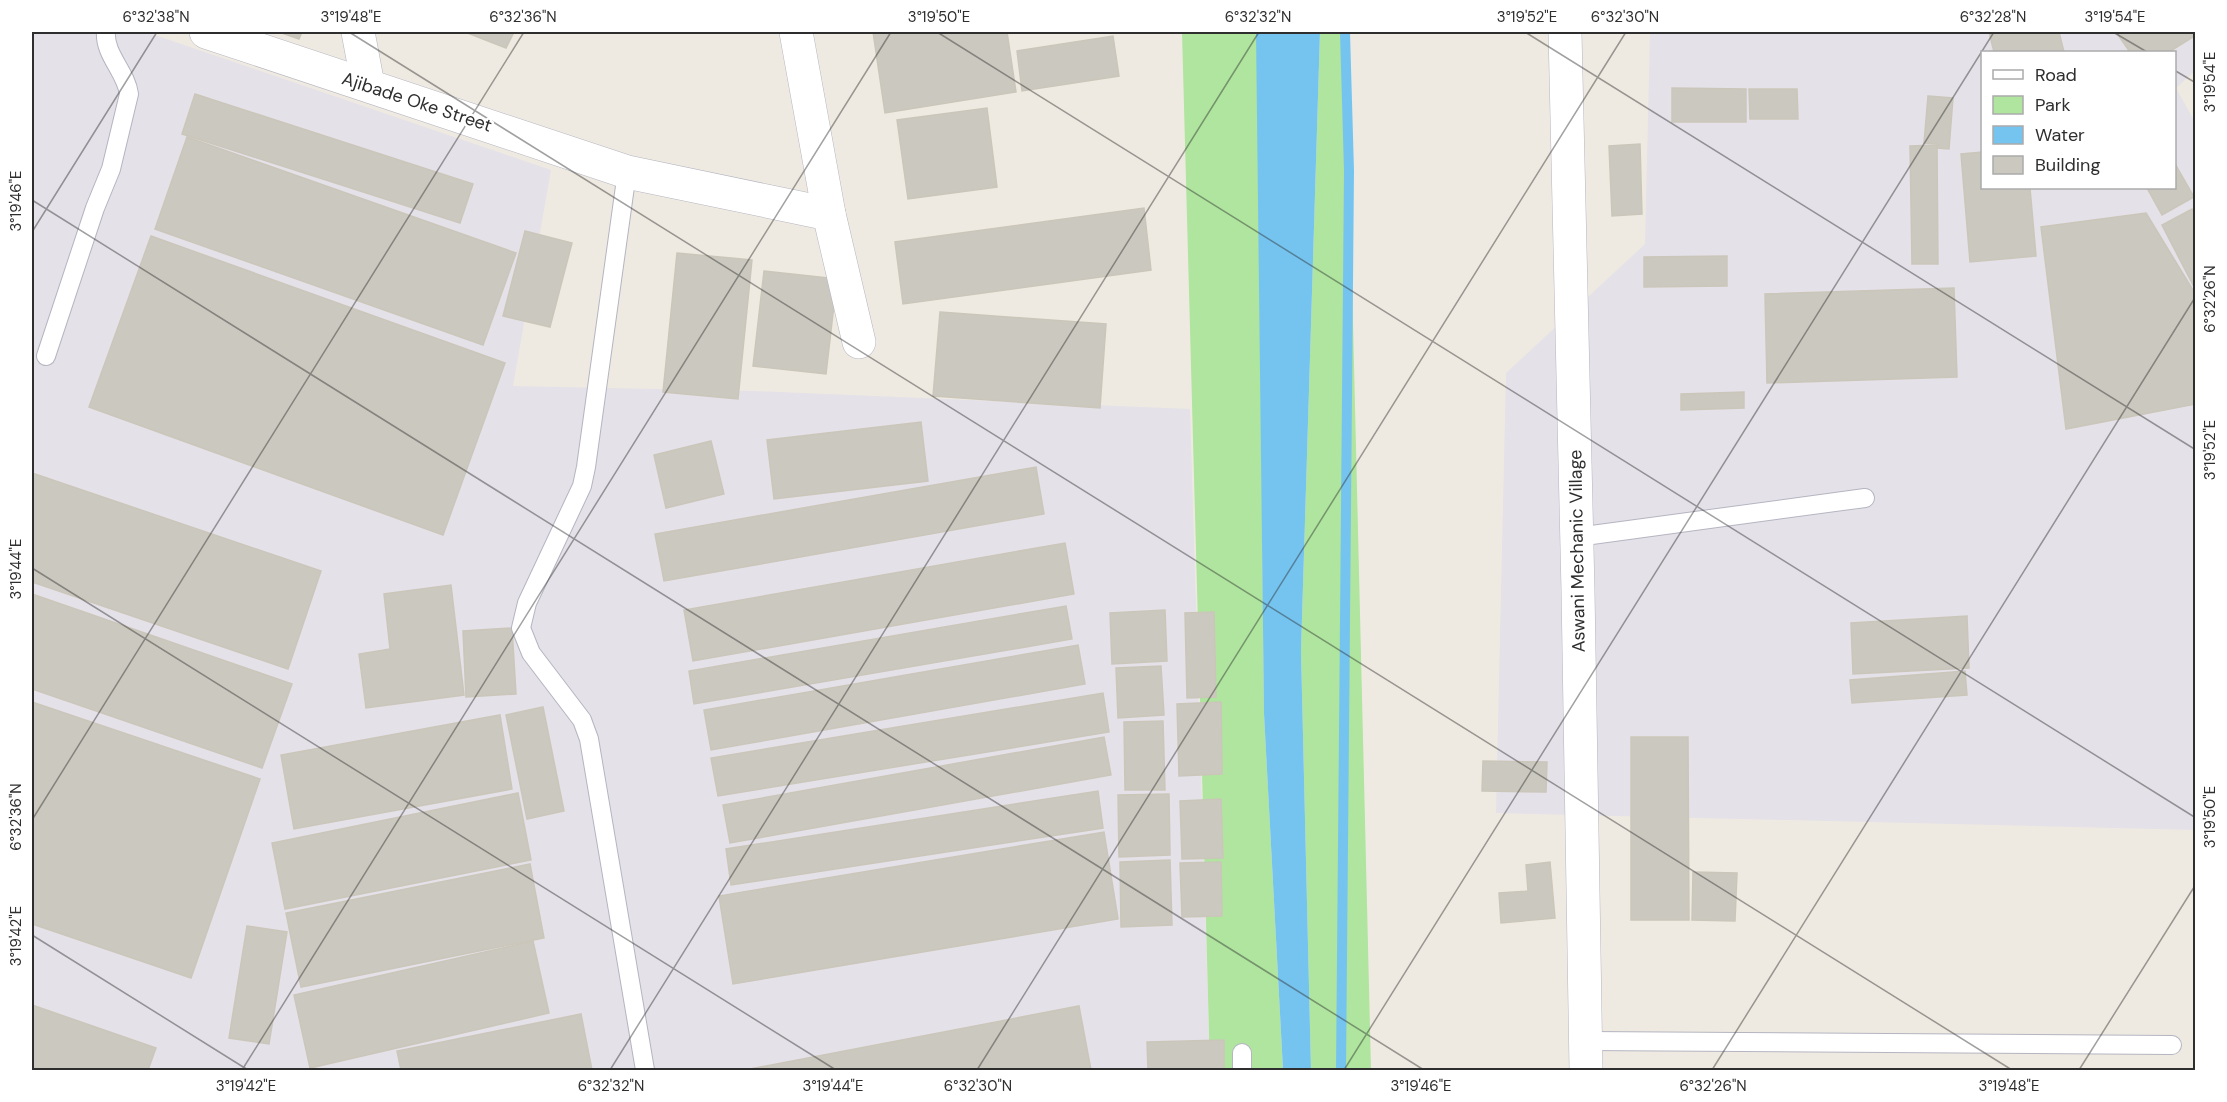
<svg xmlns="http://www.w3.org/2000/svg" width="2227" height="1102" font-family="'DM Sans',sans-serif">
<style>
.industrial{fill:#e4e1e8;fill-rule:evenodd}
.green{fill:#afe59e}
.water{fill:#75c4f0}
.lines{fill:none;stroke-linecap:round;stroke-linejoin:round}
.stream{stroke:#75c4f0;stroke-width:10}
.building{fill:#cbc8bf;stroke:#cbc6ba;stroke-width:1.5}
.lane-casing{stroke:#b4b5c1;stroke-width:20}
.street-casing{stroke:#b4b5c1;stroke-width:34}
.lane{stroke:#fff;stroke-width:18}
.street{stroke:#fff;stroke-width:33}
.ticks{fill:none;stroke:#2e2e2e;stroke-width:1.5;stroke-opacity:0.45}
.labels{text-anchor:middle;stroke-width:5;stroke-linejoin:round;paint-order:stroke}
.street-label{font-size:18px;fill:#2e2e2e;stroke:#fff}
.neatline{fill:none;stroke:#2e2e2e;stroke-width:2}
.ticks-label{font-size:15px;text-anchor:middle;fill:#2e2e2e}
</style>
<rect width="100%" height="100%" fill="#efeae1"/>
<!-- industrial -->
<g class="industrial">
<path d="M32,32H146L551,170L513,386L754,391L1190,409L1210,1070H32Z"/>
<path d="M1650,32H2195V71L2176,88L2196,124L2195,830L1496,813L1506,373L1645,244ZM1982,52H2174V188H1982Z"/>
</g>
<!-- green -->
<g class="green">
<path d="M1182,32H1256L1258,53L1264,714L1283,1070H1210Z"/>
<path d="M1320,32H1346L1371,1070H1311L1301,651Z"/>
</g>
<!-- water -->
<path class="water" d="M1256,32H1320L1301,651L1311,1070H1283L1264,714Z"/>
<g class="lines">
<!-- stream -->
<path class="stream" d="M1341,1070L1349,171L1345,32"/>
</g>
<!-- building -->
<g class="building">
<path d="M279,32H302L299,39Z"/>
<path d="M465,32H514L506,48Z"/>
<path d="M873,32H1007L1016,92L885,113Z"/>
<path d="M1989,32H2059L2064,52H1994Z"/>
<path d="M2116,32H2196V35L2169,52H2130Z"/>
<path d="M1113,36L1119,76L1022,91L1017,51Z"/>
<path d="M1672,88L1746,89V122H1672Z"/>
<path d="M1749,89H1797L1798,119H1750Z"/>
<path d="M195,94L473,184L460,223L182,134Z"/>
<path d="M1928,96L1953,98L1949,149L1937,148V144L1924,143Z"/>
<path d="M987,108L997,187L908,199L897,120Z"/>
<path d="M187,137L516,253L483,345L155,229Z"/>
<path d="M1640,144L1642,214L1612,216L1609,146Z"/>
<path d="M1937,145L1938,264H1912L1910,146Z"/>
<path d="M1982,152V188H2030L2036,256L1970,262L1961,154Z"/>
<path d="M2174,162L2194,197L2162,215L2147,188H2174Z"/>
<path d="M1144,208L1151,270L903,304L895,242Z"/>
<path d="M2192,209L2196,216L2194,287L2162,225Z"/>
<path d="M2146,213L2196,295V404L2066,429L2041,227Z"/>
<path d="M525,231L572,243L550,327L503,316Z"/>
<path d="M151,236L505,363L443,535L89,407Z"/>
<path d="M677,253L752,260L738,399L663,392Z"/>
<path d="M1727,256V286L1644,287V257Z"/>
<path d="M764,271L837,279L826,374L753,366Z"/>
<path d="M1954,288L1957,377L1767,383L1765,294Z"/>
<path d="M940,312L1106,324L1100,408L933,396Z"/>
<path d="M1744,392V408L1681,410V394Z"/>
<path d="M921,422L928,481L774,499L767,440Z"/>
<path d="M711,441L724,494L666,508L654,455Z"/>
<path d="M1036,467L1044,514L664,581L655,534Z"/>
<path d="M32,473L321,571L288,669L32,582Z"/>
<path d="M1065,543L1074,594L693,661L684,610Z"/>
<path d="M451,585L464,695L366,708L359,654L390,649L384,594Z"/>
<path d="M32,594L292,684L262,768L32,689Z"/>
<path d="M1066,606L1072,639L694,704L689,671Z"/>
<path d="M1165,610L1167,661L1112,664L1110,613Z"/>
<path d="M1214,612L1216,697L1187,698L1185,613Z"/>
<path d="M1967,616L1969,668L1853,674L1851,623Z"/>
<path d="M512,628L516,694L466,697L463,631Z"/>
<path d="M1078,645L1085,684L711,750L704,710Z"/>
<path d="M1161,666L1164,715L1118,718L1116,668Z"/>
<path d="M1965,671L1967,695L1852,703L1850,680Z"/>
<path d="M1103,693L1109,732L718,796L711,758Z"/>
<path d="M32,702L260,779L191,978L32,924Z"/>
<path d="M1221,702L1222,774L1179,776L1177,704Z"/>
<path d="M543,707L564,811L527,819L506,715Z"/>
<path d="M500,715L512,789L294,829L281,755Z"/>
<path d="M1163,721L1165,790H1125L1124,722Z"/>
<path d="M1104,737L1111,775L730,843L723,805Z"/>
<path d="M1631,737H1688L1689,920H1631Z"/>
<path d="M1483,761L1547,762L1546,792L1482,791Z"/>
<path d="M1098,791L1103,828L731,885L726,849Z"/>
<path d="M518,793L531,860L285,909L272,843Z"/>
<path d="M1169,794L1170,855L1119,857L1118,795Z"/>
<path d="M1221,799L1223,858L1182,859L1180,801Z"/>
<path d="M1104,832L1118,919L733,984L719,896Z"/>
<path d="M1170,860L1172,925L1121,927L1120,862Z"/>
<path d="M1221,862L1222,916L1182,917L1180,863Z"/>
<path d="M1550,862L1555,918L1501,923L1499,893L1528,891L1526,865Z"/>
<path d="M530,864L544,938L301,987L286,913Z"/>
<path d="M1693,872L1737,873L1735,921L1692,920Z"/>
<path d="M247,926L287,932L269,1044L229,1038Z"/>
<path d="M533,941L549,1013L310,1068L294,995Z"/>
<path d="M32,1005L156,1048L148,1070H32Z"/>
<path d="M1079,1006L1091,1070H745Z"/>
<path d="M581,1014L592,1070H401L397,1051Z"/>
<path d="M1224,1040V1070H1148L1147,1042Z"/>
</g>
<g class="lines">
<!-- lane casing -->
<g class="lane-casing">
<g id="lane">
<path d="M627,172L586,467L582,486L527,603L521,628L531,653L582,720L589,739L645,1070"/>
<path d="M46,356L95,208L111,169L129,94C126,72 104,54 106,32"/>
<path d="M1577,537L1865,498"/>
<path d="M1586,1041L2172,1045"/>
<path d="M1242,1053V1070"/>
</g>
</g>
<!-- street casing -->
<g class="street-casing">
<g id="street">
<path d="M206,32L627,172L829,214L859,342"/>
<path d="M358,32L368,85"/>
<path d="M796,32L829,214"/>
<path d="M1565,32L1578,591L1586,1070"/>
</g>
</g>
<!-- lane -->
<use href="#lane" class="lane"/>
<!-- street -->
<use href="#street" class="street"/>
</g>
<!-- ticks -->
<path class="ticks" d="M349,32L2012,1070M937,32L2196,818M1525,32L2196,450M2113,32L2147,52M2174,70L2196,83M32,200L1424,1070M32,232L157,32M32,568L836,1070M32,820L524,32M32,935L248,1070M242,1070L891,32M610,1070L1259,32M977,1070L1626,32M1344,1070L1994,32M1712,1070L2196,296M2079,1070L2196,884"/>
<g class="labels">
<!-- street labels -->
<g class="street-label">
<text transform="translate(417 102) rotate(18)" y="6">Ajibade Oke Street</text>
<text transform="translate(1577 551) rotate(-91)" y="6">Aswani Mechanic Village</text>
</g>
</g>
<!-- border -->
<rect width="2227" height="1102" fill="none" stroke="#ffffff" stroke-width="66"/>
<!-- legend -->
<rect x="1981" y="51" width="195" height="138" fill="#ffffff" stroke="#ababab" stroke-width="1.5"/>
<rect x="1993" y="70" width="30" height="9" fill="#ffffff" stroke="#ababab" stroke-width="1.5"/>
<text x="2035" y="81" font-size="18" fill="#2e2e2e">Road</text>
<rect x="1993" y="96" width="30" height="18" fill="#afe59e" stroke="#ababab" stroke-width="1.5"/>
<text x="2035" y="111" font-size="18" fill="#2e2e2e">Park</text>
<rect x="1993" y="126" width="30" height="18" fill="#75c4f0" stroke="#ababab" stroke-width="1.5"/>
<text x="2035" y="141" font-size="18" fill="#2e2e2e">Water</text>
<rect x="1993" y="156" width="30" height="18" fill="#cbc8bf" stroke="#ababab" stroke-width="1.5"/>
<text x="2035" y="171" font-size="18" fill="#2e2e2e">Building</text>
<rect x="33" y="33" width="2161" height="1036" class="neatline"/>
<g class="ticks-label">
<text x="156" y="22">6°32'38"N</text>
<text x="351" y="22">3°19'48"E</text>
<text x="523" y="22">6°32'36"N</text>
<text x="939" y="22">3°19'50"E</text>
<text x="1258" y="22">6°32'32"N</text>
<text x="1527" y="22">3°19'52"E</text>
<text x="1625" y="22">6°32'30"N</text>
<text x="1993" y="22">6°32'28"N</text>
<text x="2115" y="22">3°19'54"E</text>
<text transform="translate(2210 82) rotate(-90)" y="5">3°19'54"E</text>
<text transform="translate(16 201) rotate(-90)" y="5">3°19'46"E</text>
<text transform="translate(2210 299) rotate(-90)" y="5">6°32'26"N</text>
<text transform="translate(2210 450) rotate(-90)" y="5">3°19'52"E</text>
<text transform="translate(16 569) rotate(-90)" y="5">3°19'44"E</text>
<text transform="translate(2210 817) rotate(-90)" y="5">3°19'50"E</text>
<text transform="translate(16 817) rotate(-90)" y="5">6°32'36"N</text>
<text transform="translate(16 936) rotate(-90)" y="5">3°19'42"E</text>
<text x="246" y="1091">3°19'42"E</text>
<text x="611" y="1091">6°32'32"N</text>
<text x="833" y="1091">3°19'44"E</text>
<text x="978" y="1091">6°32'30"N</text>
<text x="1421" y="1091">3°19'46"E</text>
<text x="1713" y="1091">6°32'26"N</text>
<text x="2009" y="1091">3°19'48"E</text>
</g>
</svg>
